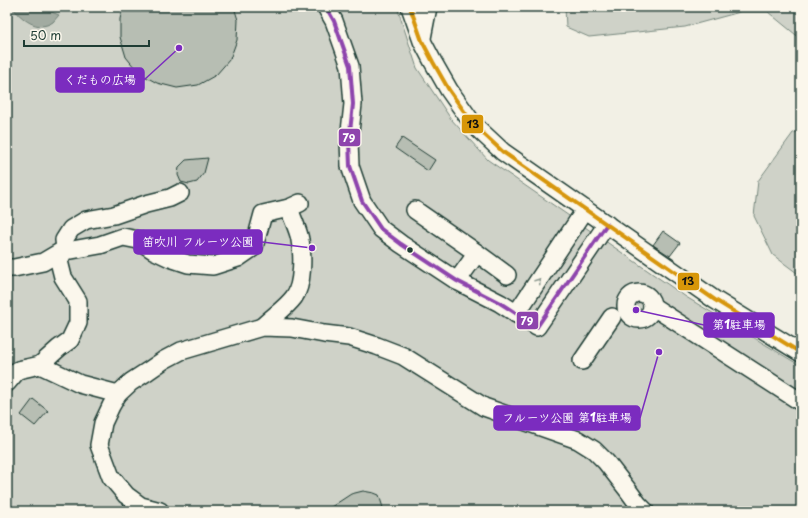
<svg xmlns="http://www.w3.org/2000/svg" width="808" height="518" font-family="'Playpen Sans','Klee One',sans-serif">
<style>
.green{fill:#cfd2c8;stroke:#77887e}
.water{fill:#a2aba1;stroke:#6e7f75}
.building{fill:#b7beb3;stroke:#1f3d34}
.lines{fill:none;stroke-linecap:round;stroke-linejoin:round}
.minor-casing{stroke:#1f3d34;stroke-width:20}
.minor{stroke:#fbf7ec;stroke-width:17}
.bus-1-casing{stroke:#fbf7ec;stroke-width:7}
.bus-2-casing{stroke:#fbf7ec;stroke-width:7}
.bus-1{stroke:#8e44ad;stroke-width:4}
.bus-2{stroke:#d79608;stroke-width:4}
.oneway{stroke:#8d9a90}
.bus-dot{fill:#1f3d34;stroke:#fbf7ec;stroke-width:1.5}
.leader{fill:none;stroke:#7b2cbf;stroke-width:1.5}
.callout-dot{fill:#7b2cbf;stroke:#fbf7ec;stroke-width:1.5}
.callout{fill:#7b2cbf;stroke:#7b2cbf;stroke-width:1.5}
.callout-label{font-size:12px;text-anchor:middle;font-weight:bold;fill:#fff}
.line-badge{stroke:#fbf7ec;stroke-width:1.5}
.badge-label{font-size:11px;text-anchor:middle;font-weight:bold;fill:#fff}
.pale-badge-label{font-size:11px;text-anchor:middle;font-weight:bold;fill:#111}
</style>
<rect width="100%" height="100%" fill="#f2f0e5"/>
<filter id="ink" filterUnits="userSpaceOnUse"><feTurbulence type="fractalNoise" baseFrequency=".025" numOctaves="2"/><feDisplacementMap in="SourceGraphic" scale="8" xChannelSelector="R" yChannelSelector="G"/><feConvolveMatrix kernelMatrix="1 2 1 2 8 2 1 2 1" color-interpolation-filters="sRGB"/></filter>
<g filter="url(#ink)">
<!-- green -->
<g class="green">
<path d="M7,7H397L417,68L451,119L488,160L546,200L686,297L801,366V511H7Z"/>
<path d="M565,7H801V39L768,12H740L685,27L589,37L566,27Z"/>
<path d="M801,131V276L773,255L754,216L758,181L793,133Z"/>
</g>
<!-- water -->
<path class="water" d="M12,7H39L59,15C57,17 55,20 53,22C37,33 21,18 12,7Z"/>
<!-- building -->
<g class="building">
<path d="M123,7H234L238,20L237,40L230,59L216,75L198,85L177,88L157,83L139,73L126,57L120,37V19Z"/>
<path d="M402,138L435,160L428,171L395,148Z"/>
<path d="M208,158L204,173L197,182L189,184L181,182L178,175L179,167L186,160Z"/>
<path d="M663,231L680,243L670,256L653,245Z"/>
<path d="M33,399L48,411L35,426L21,415Z"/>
<path d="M363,491L374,493L379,495L384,511H325L351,494Z"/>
</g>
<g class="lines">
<!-- minor casing -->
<g class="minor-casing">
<g id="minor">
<path d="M326,7L334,21L350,66L353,104L349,141L350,166L362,201L381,229L401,244L457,281L500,303L537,327L607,224"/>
<path d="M410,7L422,41L433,62L449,90L473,124L503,152L715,300L801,353"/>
<path d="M422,38L428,7"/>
<path d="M415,210L477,253L457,281"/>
<path d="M477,253L507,275"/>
<path d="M7,268H14L43,262L65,249L72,250L100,245L123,237L138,240L153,250L170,258L188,264L213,266L238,258L254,247L263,214L289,208L300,203"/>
<circle cx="639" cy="306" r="13"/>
<path d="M652,306L801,402"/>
<path d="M516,314L585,210"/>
<path d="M262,327C272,317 286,308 294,297C303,285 303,255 300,240C299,231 292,218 289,208"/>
<path d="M582,361L612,317"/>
<path d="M40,365L59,348L70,340L78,323V301L63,277L59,261L65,249L64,240L71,229L86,220L114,215L146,204L170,198L180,193"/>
<path d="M7,383L18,370L40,365L80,384L118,394"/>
<path d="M160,511L141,506L126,495L111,477L99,445L103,423L111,406L118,394L131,382L148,371L164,360L181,351L262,327L292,328L324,334L349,337L377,346L403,356L484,407L578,440L594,450L606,462L627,489L638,504L645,511"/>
</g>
</g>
<!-- minor -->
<use href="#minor" class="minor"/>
<!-- bus-1 casing -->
<g class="bus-1-casing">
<path id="bus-1" d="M326,7L334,21L350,66L353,104L349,141L350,166L362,201L381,229L401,244L457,281L500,303L537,327L607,224"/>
</g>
<!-- bus-2 casing -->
<g class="bus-2-casing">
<path id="bus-2" d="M410,7L422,41L433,62L449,90L473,124L503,152L715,300L801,353"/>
</g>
<!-- bus-1 -->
<use href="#bus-1" class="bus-1"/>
<!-- bus-2 -->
<use href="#bus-2" class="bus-2"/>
</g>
<!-- one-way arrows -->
<defs><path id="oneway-chevron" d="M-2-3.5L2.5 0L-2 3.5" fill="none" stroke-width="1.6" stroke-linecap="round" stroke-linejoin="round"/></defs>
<use class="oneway" href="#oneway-chevron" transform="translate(538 281) rotate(-56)"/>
</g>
<!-- markers -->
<circle class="bus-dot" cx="410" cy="250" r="3.5"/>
<!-- callouts -->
<path class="leader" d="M179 48L144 80M312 248L262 242M636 310L704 325M659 352L640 418"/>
<g class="callout-dot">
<circle cx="179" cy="48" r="4"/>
<circle cx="312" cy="248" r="4"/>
<circle cx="636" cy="310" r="4"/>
<circle cx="659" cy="352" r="4"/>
</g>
<g class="callout">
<rect x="56" y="68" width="88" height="24" rx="4"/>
<rect x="134" y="230" width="128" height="24" rx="4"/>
<rect x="704" y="313" width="70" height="24" rx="4"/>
<rect x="494" y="406" width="146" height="24" rx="4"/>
</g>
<g class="callout-label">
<text x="100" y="84">くだもの広場</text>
<text x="198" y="246">笛吹川 フルーツ公園</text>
<text x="739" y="329">第1駐車場</text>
<text x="567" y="422">フルーツ公園 第1駐車場</text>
</g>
<g class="line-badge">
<rect x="461" y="114" width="23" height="20" rx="4" fill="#d79608"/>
<rect x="338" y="128" width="23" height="19" rx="4" fill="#8e44ad"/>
<rect x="677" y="272" width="23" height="19" rx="4" fill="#d79608"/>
<rect x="516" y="311" width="23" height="19" rx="4" fill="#8e44ad"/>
</g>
<g class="badge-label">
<text x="349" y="142">79</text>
<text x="527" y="325">79</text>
</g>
<g class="pale-badge-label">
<text x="473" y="128">13</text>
<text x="688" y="285">13</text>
</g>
<!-- margin -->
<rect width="808" height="518" fill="none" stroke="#fbf7ec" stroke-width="24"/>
<rect x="12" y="12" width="784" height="494" fill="none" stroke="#1f3d34" stroke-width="1.5" filter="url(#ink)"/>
<!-- scale -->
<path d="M24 40v6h125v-6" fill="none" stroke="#1f3d34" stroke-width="2"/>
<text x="30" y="40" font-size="12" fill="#1f3d34" stroke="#fbf7ec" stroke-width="3" paint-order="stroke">50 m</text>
</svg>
